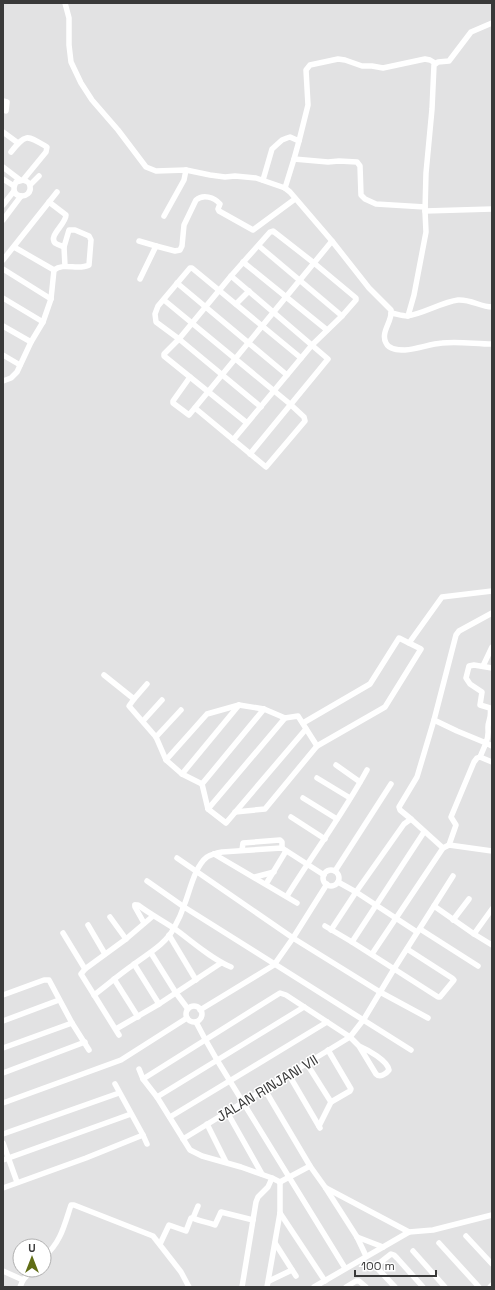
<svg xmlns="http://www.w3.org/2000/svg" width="495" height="1290" font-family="'Space Grotesk',sans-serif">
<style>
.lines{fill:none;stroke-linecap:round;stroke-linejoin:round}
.minor{stroke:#fff;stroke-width:5.5}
.labels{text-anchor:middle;stroke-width:3;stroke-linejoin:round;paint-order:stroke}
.street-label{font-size:14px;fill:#393939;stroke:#fff}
</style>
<rect width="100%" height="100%" fill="#e2e2e3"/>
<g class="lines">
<!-- minor -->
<g class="minor">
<path d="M65,3L69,18V45L71,62L81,83L92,100L118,130L146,167L156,171L186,170L210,175L225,177L235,176L256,178L285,188L290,192L332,241L369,288L391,310C393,321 380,332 386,343C389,350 399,350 405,350C418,349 430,344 442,343C458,341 476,344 492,344"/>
<path d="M3,101L7,102L6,111"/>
<path d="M3,132L18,143"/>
<path d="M11,152C26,133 27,135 47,147L46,152L23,180L16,182C7,200 33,200 30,186C29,182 27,181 23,180"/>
<path d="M294,159L299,141"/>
<path d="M3,167L20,180"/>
<path d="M3,179L14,186"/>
<path d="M263,180L272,149L282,140L287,138L290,137L299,141L308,105L306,70L310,65L338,59L345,60L362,66H372L383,68L425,59L430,60L435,63"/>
<path d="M30,185L39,176"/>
<path d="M285,188L294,159L328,162L339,161L357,162L360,166L361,195L365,199L376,204L425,207"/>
<path d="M49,202L66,215C66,224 48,236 55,243C58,245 62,246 64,247"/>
<path d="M3,205L14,191"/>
<path d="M425,211L492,209"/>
<path d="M164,216L184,180L186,170"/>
<path d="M3,220L21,196"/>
<path d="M139,241L156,246"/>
<path d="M259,246L342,316"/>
<path d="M14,247L54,270"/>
<path d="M3,260L57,192"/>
<path d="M243,262L327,330"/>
<path d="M3,269L51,299"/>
<path d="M231,276L328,359L250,454"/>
<path d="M140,279L156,246L175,251L180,250L182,246L184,225L196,200C203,194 214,197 220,204L218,209L219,211L253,230L295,199"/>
<path d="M177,283L287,375"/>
<path d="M3,298L43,322"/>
<path d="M164,300L290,404L304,417L305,421L266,467L195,408"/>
<path d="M236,304L249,291"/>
<path d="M391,313C397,314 402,316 407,316C423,314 442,302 458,300C471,299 480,307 492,307"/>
<path d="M408,316L414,295L426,232L425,211L426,173L432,109L434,65L438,62L449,61L471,32L492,23"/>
<path d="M3,326L31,342"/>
<path d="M3,355L20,365"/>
<path d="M190,377L173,401V403L189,415L332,241"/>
<path d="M3,381L11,378L17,372L31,342L43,322L51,299L54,270C64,262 78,271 89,265L91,240L89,236L75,230H69L64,247L65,266"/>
<path d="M261,407L179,339L156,322L155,314L158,306L190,268H192L301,358"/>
<path d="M233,440L312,345L342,316L356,300V298L314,263L273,231L270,232L231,276L179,339L164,354V356L247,423"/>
<path d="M483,666L492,647"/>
<path d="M104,675L134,699L147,684"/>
<path d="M134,699L129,706L156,737L166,760"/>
<path d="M285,718L208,809L226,823L306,729"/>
<path d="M434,720L457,731L486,743C489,735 488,735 488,727C488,720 492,718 490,708L480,705L482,692L470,684L466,678L469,666L474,665L492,668"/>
<path d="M143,721L162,700"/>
<path d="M303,723L370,684L399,638L409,643L442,597L492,591"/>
<path d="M156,737L181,710"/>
<path d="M480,757L486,743L492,746"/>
<path d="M336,765L360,782"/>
<path d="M182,774L166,760L207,714L239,705L264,709L285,718L298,716L317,746L385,707L421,649L409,643"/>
<path d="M317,778L350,798"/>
<path d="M202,784L182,774L239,705"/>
<path d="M303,798L337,819"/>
<path d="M208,809L202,784L264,709"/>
<path d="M235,812L265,809L317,746"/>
<path d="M291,817L325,839"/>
<path d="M411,819L400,810L399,807L417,777L434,720L456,635L459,631L492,613"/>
<path d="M449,845L456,825L451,817L474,762L477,758L480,757L492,762"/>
<path d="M242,850L243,843L280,840L282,842V848"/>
<path d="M214,854L297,903"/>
<path d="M177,858L293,938L380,992L428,1018"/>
<circle cx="331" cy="878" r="8"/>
<path d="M335,871L391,784"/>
<path d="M255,877L274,872"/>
<path d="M147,881L184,907L411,1050"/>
<path d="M338,882L356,892L417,932"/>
<path d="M266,884L286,851"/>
<path d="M287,896C313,854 343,814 367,770"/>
<path d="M135,905H138C150,914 163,921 175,929C193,942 210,958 231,967"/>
<path d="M135,905V907L144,923"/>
<path d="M434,906L474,934L492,945"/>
<path d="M110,917L126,939"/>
<path d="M453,920L469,899"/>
<path d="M88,925L105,954"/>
<path d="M325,926L352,942L438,997H440L454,980L452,978L407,949"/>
<path d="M420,929L478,966"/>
<path d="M331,930L356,892L404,824L411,819L443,848"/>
<path d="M63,933L85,969"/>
<path d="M474,934L492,909"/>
<path d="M169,935L196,980"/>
<path d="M352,942L424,832"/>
<path d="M151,953L176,993L188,1009"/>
<path d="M372,954L443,848L449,845L492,851"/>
<path d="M134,964L159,1004"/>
<path d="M114,979L138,1017"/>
<path d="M3,995L44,980H49L72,1023L89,1050"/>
<path d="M94,995C107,985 120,974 133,965C147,954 165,945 174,928C178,921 182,912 185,903C190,890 195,866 207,857C212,854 217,853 222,852L282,848L324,875"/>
<circle cx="194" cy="1014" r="8"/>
<path d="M200,1010L274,965L293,938L327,884"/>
<path d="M3,1021L59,1000"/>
<path d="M196,1022L205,1039L217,1060L345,1268"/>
<path d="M116,1029L159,1004L221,963"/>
<path d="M119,1035L81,974L85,969L126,939L153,916"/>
<path d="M3,1048L72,1023"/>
<path d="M307,1064L331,1102"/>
<path d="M139,1069L143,1079L157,1097L190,1150L202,1156L241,1167L272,1178L280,1182"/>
<path d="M3,1073L85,1042"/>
<path d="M289,1075L320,1128"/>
<path d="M143,1079L280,993L286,995L350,1037L359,1046L376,1074C380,1078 386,1074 389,1070C387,1060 368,1050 359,1046"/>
<path d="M115,1084L143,1135L147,1144"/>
<path d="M265,1090L310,1166L325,1187L357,1237L366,1256"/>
<path d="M157,1097L304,1007"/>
<path d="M3,1103L121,1060L187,1018"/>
<path d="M227,1112L262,1174"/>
<path d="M170,1117L327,1022"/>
<path d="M207,1124L226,1162"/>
<path d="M319,1126L331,1102L350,1091L351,1089L328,1050"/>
<path d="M3,1134L119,1093"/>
<path d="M183,1139L350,1037L364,1019L394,969L453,876"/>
<path d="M3,1143L17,1182"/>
<path d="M3,1160L131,1114"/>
<path d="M280,1182L310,1166"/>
<path d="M3,1188L86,1158L143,1135"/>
<path d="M326,1188L409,1232"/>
<path d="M280,1213L325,1281"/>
<path d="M193,1218C201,1222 208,1222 215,1225L221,1212L253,1220"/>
<path d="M466,1236L492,1264"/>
<path d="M357,1237L383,1247"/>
<path d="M275,1243L296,1276"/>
<path d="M439,1243L479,1287"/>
<path d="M160,1244L169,1225L186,1231L191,1218H193L198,1206"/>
<path d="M413,1251L445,1287"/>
<path d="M44,1257C61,1242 64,1226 71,1205H74L153,1236L181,1272L189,1287"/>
<path d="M3,1271L23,1280"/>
<path d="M269,1281L292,1270"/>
<path d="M20,1287L23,1280L32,1270"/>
<path d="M242,1287L256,1202L258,1197L268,1187L272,1178"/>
<path d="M267,1287L280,1213V1182"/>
<path d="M314,1287L409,1232L433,1230L492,1215"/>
<path d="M346,1287L356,1281H359L366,1287"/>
<path d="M395,1287L379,1270L377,1265L391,1254L394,1255L397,1258L423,1287"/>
<path d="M490,1287L492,1285"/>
</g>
</g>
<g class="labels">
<!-- street labels -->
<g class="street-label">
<text transform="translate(267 1088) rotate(-31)" y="5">JALAN RINJANI VII</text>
</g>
</g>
<!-- border -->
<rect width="495" height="1290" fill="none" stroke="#393939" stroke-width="8"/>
<!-- north arrow -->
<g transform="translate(32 1258)"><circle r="19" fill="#ffffff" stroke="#b0b0b0"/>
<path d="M0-3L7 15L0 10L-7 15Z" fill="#606d15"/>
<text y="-6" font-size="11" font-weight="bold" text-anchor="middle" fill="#393939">U</text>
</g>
<!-- scale -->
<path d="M355 1270v6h81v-6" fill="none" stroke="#393939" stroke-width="2"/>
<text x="361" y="1270" font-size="12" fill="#393939" stroke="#ffffff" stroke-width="3" paint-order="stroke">100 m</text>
</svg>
